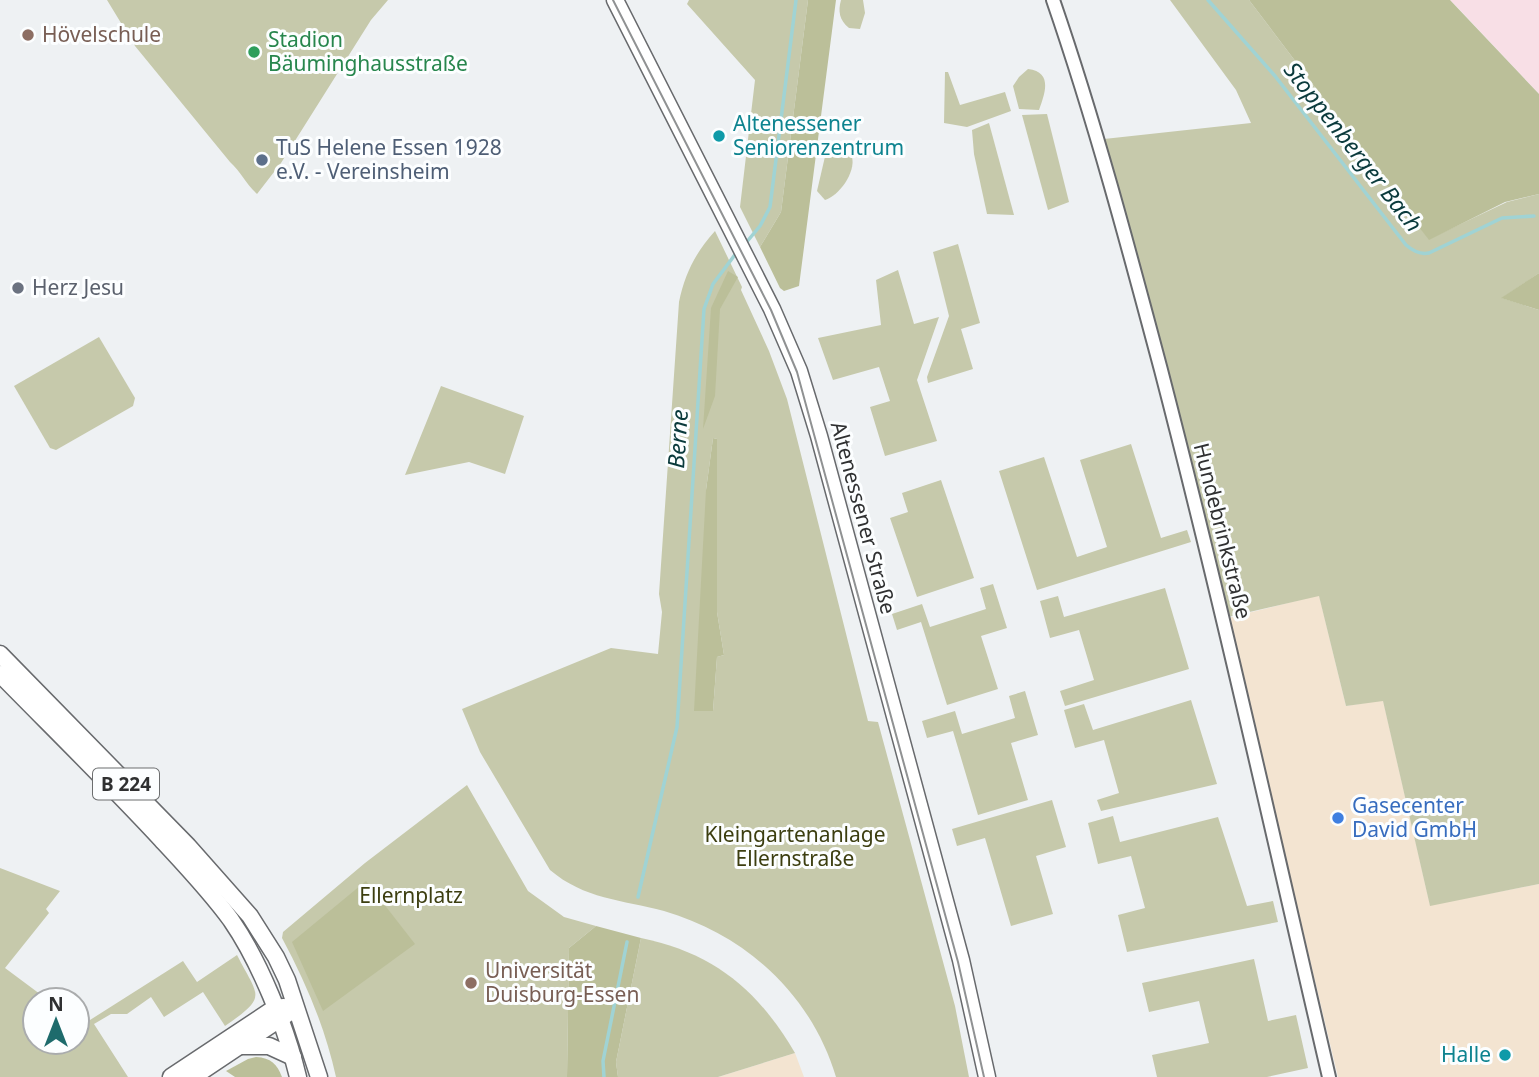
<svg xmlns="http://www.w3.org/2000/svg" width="1539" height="1077" font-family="'Noto Sans',sans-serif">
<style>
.commercial{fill:#f3e4d1}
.industrial{fill:#f8dfe6}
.green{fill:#c6c9ab;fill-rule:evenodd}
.forest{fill:#bbbf99}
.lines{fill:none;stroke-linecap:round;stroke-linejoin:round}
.stream{stroke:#a0d3d4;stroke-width:3.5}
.minor-casing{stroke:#686a6d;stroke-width:16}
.major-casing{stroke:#686a6d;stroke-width:19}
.minor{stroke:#fff;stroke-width:12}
.major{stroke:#fff;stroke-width:16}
.tram{stroke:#909293;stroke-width:2}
.education-dot{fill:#8d6e63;stroke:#fcfeff;stroke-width:2.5}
.leisure-dot{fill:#2e9e5b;stroke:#fcfeff;stroke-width:2.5}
.culture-dot{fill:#0f9aa8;stroke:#fcfeff;stroke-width:2.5}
.service-dot{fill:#5c6f8a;stroke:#fcfeff;stroke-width:2.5}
.worship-dot{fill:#6b7280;stroke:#fcfeff;stroke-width:2.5}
.shop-dot{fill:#3f7fe0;stroke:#fcfeff;stroke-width:2.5}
.labels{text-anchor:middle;stroke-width:6;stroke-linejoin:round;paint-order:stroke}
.shield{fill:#fcfeff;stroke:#6c6e6f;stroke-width:2}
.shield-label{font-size:19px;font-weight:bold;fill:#2f3031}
.education-label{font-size:21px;fill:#785e54;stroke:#fcfeff;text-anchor:start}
.leisure-label{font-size:21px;fill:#27864d;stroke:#fcfeff;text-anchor:start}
.culture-label{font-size:21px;fill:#0d838f;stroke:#fcfeff;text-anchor:start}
.service-label{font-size:21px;fill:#4e5e75;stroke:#fcfeff;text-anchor:start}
.worship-label{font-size:21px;fill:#5b616d;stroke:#fcfeff;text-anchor:start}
.street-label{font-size:21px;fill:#2f3031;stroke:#fcfeff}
.shop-label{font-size:21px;fill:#366cbe;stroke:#fcfeff;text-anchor:start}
.park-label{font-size:21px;fill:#3c3e10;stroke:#fcfeff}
.water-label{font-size:23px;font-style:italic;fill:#0a3a3c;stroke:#fcfeff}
</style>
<rect width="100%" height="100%" fill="#eef1f3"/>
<!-- commercial -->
<g class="commercial">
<path d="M1319,595L1346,706L1383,700L1430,905L1539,884V1077H1338L1228,618Z"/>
<path d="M795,1053L804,1077H718Z"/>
</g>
<!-- industrial -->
<path class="industrial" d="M1450,0H1539V94L1459,9Z"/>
<!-- green -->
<g class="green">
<path d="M107,0H388L371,20L281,163L257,194C246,184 241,172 230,162L135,46Z"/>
<path d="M689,0H808L781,212L760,247L740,207L755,80L687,4Z"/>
<path d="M841,0H863L865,13L860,29L849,28C839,20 838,11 841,0Z"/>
<path d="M1170,0H1249L1327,103L1332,115L1429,239L1507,202L1539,194V273L1502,298L1539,310V884L1430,906L1383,701L1346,706L1319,596L1228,617C1184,459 1153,296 1104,139L1251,123L1236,90Z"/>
<path d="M1028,69C1053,72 1045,93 1039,110L1019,109L1013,86L1019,77Z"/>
<path d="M945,72H948L960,105L1005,92L1011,111L967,127L944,123Z"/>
<path d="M1047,114L1069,202L1048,210L1022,115Z"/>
<path d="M989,123L1014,215L987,214L974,154L972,130Z"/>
<path d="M839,145L852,157C856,172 839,196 825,200L817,191L827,148Z"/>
<path d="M715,231L742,287L741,290L769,351L787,399L868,721L878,722L955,1006L969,1077H836C811,994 746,935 664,911C622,900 584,899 550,870L480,752L462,709L611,648L658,654L662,612L659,594L679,302C685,274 695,253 715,231ZM713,438L717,439V612L724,655L717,657L713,711L706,490Z"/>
<path d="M958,244L980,323L961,329L973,369L928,383L927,377L949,316L933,252Z"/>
<path d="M898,270L914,324L939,317L917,380L937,441L885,456L870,407L890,401L879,367L833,380L818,338L881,325L876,280Z"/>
<path d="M99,337L135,398L133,406L56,450L50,448L14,386Z"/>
<path d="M441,386L524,416L505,474L469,462L405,475Z"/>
<path d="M1131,444L1161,538L1187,530L1191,542L1037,590L999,471L1044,457L1077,557L1107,547L1080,460Z"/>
<path d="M941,480L974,578L917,597L890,518L908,512L902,493Z"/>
<path d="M993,584L1007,628L981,636L998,689L947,705L921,622L897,630L892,614L922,604L930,627L986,609L980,588Z"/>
<path d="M1165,588L1189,669L1065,706L1060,691L1094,680L1079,630L1050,638L1040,601L1058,596L1064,617Z"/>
<path d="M1025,691L1038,735L1011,743L1028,800L978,815L953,731L927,738L922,721L955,711L962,734L1015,718L1009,696Z"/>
<path d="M1191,700L1217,784L1101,811L1097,800L1119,793L1104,740L1075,748L1064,710L1084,704L1093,730Z"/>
<path d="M467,785L528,891L564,917L596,926L569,948L567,1077H336C325,1027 306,983 282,938L283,932L365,863Z"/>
<path d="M1052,800L1066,847L1036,856L1053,914L1011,926L985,838L957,846L952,829Z"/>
<path d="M1113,816L1120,842L1218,817L1247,906L1273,901L1278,922L1127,952L1118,915L1145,908L1131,856L1098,864L1088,823Z"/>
<path d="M0,868L60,891L46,909L49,913L5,968L48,1000H35V1042H77V1022L90,1020L183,961L197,982L237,955C259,998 268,996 225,1026L203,992L164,1017L151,997L127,1014H111L94,1024L128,1077H0Z"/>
<path d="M641,938C714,953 758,990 795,1053L718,1077H618L616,1062Z"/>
<path d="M1254,959L1268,1021L1296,1015L1308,1068L1267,1077H1157L1152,1055L1209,1043L1199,1001L1149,1012L1142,983Z"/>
</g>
<!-- forest -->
<g class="forest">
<path d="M808,0H836L799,286L784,291L780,288L760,247L781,212Z"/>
<path d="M1249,0H1450L1539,94V194L1505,202L1429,240L1332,115L1327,103Z"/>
<path d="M728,271L738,277L720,309L715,396L703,429L711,308Z"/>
<path d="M1539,273V310L1501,298Z"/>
<path d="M713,438L717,439V612L724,655L717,657L713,711H694L706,490Z"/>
<path d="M366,881L415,944L323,1011L292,942Z"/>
<path d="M596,926L641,938L616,1062L618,1077H567L569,948Z"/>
<path d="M256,1057C271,1058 277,1064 282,1077H235L226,1071L248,1059Z"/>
</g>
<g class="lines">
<!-- stream -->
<g class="stream">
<path d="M1208,0L1275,76L1406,245C1413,251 1420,255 1429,253L1502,218L1534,216"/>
<path d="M745,244L760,226L770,207L796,0"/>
<path d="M638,897L677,727L704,309L713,284L737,252"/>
<path d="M604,1077L603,1061L627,942"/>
</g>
<!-- minor casing -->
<g class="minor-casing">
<path id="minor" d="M1053,0C1095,122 1128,246 1161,370C1222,605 1274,841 1329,1077"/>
</g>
<!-- major casing -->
<g class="major-casing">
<g id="major">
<path d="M615,0L772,309L799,371L819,436L961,960L987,1077"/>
<path d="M0,654L188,846L250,916L276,957L287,980L319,1077"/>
<path d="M0,674C54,729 109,783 161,839C185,865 210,891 231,920C260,962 286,1027 298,1077"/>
<path d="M240,1046H269L293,1057"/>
<path d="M171,1077L275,1008L284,1007"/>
<path d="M193,1077L287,1014"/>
</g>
</g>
<!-- minor -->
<use href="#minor" class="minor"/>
<!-- major -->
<use href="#major" class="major"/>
<!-- tram -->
<path class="tram" d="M613,0L771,310L797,372L958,962L984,1077"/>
</g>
<!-- markers -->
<g class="education-dot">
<circle cx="28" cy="35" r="7"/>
<circle cx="471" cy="983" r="7"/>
</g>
<circle class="leisure-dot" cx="254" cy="52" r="7"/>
<g class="culture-dot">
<circle cx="719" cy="136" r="7"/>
<circle cx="1505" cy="1055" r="7"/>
</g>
<circle class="service-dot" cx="262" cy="160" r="7"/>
<circle class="worship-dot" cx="18" cy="288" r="7"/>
<circle class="shop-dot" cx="1338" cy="818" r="7"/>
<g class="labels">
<!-- shield labels -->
<rect class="shield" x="93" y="768.5" width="66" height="31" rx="5"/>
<g class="shield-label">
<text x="126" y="791">B 224</text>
</g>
<!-- education labels -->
<g class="education-label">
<text x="42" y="42">Hövelschule</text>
<text x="485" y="978">Universität<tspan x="485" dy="24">Duisburg-Essen</tspan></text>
</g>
<!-- leisure labels -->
<g class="leisure-label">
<text x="268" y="47">Stadion<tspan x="268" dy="24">Bäuminghausstraße</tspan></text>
</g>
<!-- culture labels -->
<g class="culture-label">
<text x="733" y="131">Altenessener<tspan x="733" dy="24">Seniorenzentrum</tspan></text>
<text x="1491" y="1062" text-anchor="end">Halle</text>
</g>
<!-- service labels -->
<g class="service-label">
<text x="276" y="155">TuS Helene Essen 1928<tspan x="276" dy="24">e.V. - Vereinsheim</tspan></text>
</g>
<!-- worship labels -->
<g class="worship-label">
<text x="32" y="295">Herz Jesu</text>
</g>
<!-- street labels -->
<g class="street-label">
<text transform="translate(863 518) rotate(75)" y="7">Altenessener Straße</text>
<text transform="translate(1222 531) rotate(76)" y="7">Hundebrinkstraße</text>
</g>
<!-- shop labels -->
<g class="shop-label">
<text x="1352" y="813">Gasecenter<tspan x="1352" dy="24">David GmbH</tspan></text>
</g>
<!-- park labels -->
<g class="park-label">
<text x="795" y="842">Kleingartenanlage<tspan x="795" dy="24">Ellernstraße</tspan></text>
<text x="411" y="903">Ellernplatz</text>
</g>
<!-- water labels -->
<g class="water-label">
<text transform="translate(1353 147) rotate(52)" y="8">Stoppenberger Bach</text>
<text transform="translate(678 439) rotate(-86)" y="8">Berne</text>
</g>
</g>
<!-- north arrow -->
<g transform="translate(56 1021)"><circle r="33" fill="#fcfeff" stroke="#aaacad" stroke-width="2"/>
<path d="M0-5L12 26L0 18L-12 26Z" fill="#1e6b6c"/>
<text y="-10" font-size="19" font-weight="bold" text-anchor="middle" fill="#2f3031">N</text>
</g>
</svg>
